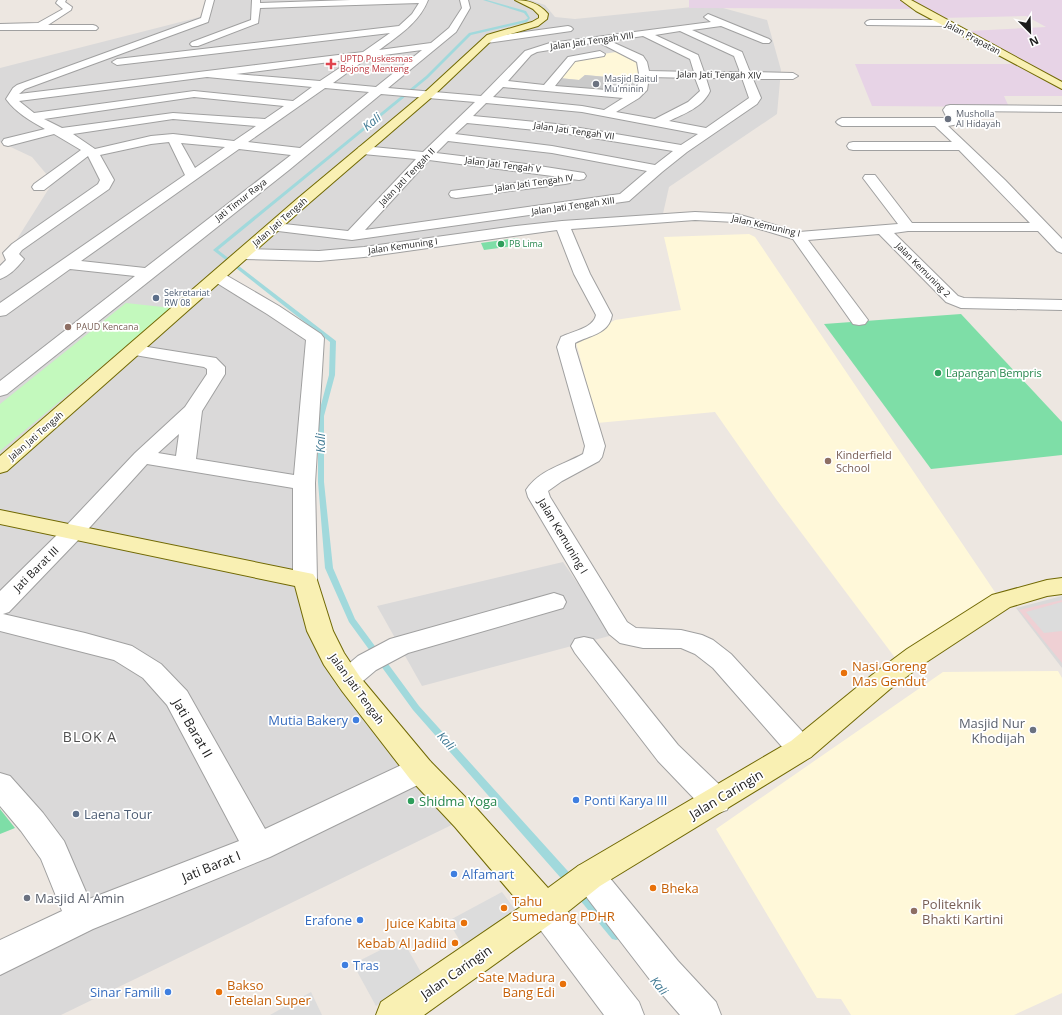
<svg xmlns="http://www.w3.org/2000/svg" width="1062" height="1015" font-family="'Open Sans',sans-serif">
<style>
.residential{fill:#dad9d9}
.commercial{fill:#efd0d4}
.industrial{fill:#e7d3e6}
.education{fill:#fff8d9}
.religious{fill:#cacaca}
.park{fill:#c3f9bd}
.pitch{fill:#7edea7}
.parking{fill:#dcdcdc}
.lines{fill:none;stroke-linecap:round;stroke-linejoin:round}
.stream{fill:#a1d9dc;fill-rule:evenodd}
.street-casing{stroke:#a0a0a0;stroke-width:2}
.secondary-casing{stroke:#716904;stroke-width:2}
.street{fill:#fff;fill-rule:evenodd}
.secondary{fill:#f9f0b3;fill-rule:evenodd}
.health-dot{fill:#e0444e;stroke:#fff;stroke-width:1.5}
.worship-dot{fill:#6b7280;stroke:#fff;stroke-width:1.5}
.leisure-dot{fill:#2e9e5b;stroke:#fff;stroke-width:1.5}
.service-dot{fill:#5c6f8a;stroke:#fff;stroke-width:1.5}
.education-dot{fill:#8d6e63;stroke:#fff;stroke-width:1.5}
.food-dot{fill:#e8710a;stroke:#fff;stroke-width:1.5}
.shop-dot{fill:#3f7fe0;stroke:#fff;stroke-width:1.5}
.labels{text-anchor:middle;stroke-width:3.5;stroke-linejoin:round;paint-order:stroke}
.far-street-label{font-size:9px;fill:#1c1c1c;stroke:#fff}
.far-health-label{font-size:9px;fill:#be3a42;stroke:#fff;text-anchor:start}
.far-worship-label{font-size:9px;fill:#5b616d;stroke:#fff;text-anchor:start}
.far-leisure-label{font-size:9px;fill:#27864d;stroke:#fff;text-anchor:start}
.far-service-label{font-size:9px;fill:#4e5e75;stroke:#fff;text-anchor:start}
.far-education-label{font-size:9px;fill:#785e54;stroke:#fff;text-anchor:start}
.leisure-label{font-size:11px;fill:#27864d;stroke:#fff;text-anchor:start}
.education-label{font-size:11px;fill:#785e54;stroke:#fff;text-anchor:start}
.street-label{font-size:11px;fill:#1c1c1c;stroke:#fff}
.water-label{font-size:12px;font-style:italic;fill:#417a94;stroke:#fff}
.near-food-label{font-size:13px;fill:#c56008;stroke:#fff;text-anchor:start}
.near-shop-label{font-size:13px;fill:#366cbe;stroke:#fff;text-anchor:end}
.near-worship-label{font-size:13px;fill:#5b616d;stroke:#fff;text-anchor:end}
.near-street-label{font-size:13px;fill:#1c1c1c;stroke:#fff}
.near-leisure-label{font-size:13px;fill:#27864d;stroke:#fff;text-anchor:start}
.near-service-label{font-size:13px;fill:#4e5e75;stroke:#fff;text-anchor:start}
.near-education-label{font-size:13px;fill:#785e54;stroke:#fff;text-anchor:start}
.near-neighbourhood-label{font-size:14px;letter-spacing:1px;fill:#4f4f4f;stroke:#fff}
</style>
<rect width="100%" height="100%" fill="#ede7e1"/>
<!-- residential -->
<g class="residential">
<path d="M210,0H530L545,5L555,17L575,19L712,5L767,20L781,70L777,114L669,187L662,218L321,254H243L218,277L305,338V580L337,653L466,818L61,1015H0V961L81,918L0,795V275L12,247L53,182L32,157L0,142V68L200,17Z"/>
<path d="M563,562L613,635L422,686L377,606Z"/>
<path d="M1062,596V668L1016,608Z"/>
</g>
<!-- commercial -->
<path class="commercial" d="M1062,600V663L1019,610Z"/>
<!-- industrial -->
<path class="industrial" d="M689,0H1062V96H1004L1009,107L872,106L855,64H1028L968,31L1046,27L1026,16L940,18L925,9L689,8Z"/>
<!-- education -->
<g class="education">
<path d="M623,51L639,62V80L585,75L579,80L559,78L575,58Z"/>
<path d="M749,234L755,237L1001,601L902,667L776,499L715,412L597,423L576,342L615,320L681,310L664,237Z"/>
<path d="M1058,671L1062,678V993L1014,1015H851L841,999L817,998L716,829L943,672Z"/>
</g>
<!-- religious -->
<path class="religious" d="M585,75L639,80V88L634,95L550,87L559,78L579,80Z"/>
<!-- park -->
<path class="park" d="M126,303L172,308L0,451V404Z"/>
<!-- pitch -->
<g class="pitch">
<path d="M518,238L521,245L484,250L481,243Z"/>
<path d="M961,314L1062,422V455L931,469L824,324Z"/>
<path d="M0,809L15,828L0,834Z"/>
</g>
<!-- parking -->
<g class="parking">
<path d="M1062,602V631L1044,633L1026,612Z"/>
<path d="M502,892L516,911L463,946L448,921Z"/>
<path d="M402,939L423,976L376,1006L353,964Z"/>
<path d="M311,992L322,1015H270Z"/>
</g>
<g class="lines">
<!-- stream -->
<g class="stream">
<path d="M483,0H487L526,11L530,18L527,22L471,35L428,78L218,250L336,341L335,375L324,416V482L333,568L355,619L419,706L575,879L576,882L575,885L571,887L567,885L413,710L349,622L325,568L318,482V416L329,375L330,342L213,250L426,76L469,33L525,20L528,18L524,13Z"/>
<path d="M579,886L583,888L620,931L621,935L620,939L616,940L612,939L575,894L574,891L575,888Z"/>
</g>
<!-- street casing -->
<g class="street-casing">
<g id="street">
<path d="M58,0H66L65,2L72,7L71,10L48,25H93L96,26L98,28L96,30H0V24L38,23L63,9L56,3Z"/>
<path d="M206,0H214L208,22L25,89L19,94L363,52L390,33L117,65L112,62L117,59L399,26L412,14L419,3L260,8L258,23L198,46H192L190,44L192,42L251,20L252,0H260V3L351,0H428C419,23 398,36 379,50L431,43L449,28L462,8L460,0H468L470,8L456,32L388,88L481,96L525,51L550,43L711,22L704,17L708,14L769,39L771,41L769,43H763L721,26L692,30L742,52L750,72L793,73L798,76L793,79H753L761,98L757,104L687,152L662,172L629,201L352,240L270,230L268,227L270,224L275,223L348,231L416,159L363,154L359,153L357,150L359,147L363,146L423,152L475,102L381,94L289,170L7,394L0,396V381L135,276L70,269L6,315L0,316V303L185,175L169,142L151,144L100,155L114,180L109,189L22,250L19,254L24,259C18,267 9,276 0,279V266L6,260L3,253L12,244L98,184L100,180L88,156L44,190H34L32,187L34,184L81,150L54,134L8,146L4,145L2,142L4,139L45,129C31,121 16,113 6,99L13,88L17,85L201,18ZM680,31L734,56L740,72H704L698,55L655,35ZM643,36L690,59L694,72L649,71L647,62L643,56L610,41ZM598,42L637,62L639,74L638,87L632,92L555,86L575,61L604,56L605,54L600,51L568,57L544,85L508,81L531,55L537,52ZM422,50L376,87L333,83L369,57ZM353,59L320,81L236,74ZM207,77L312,87L293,101L194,91L34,113L19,101ZM649,77L695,78L700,91L688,102L655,119L616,112L639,98L647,90ZM706,78H742L749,98L706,128L669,121C684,114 703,107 710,91ZM503,87L623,98L604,110L582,106L493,97ZM325,88L369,92L300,148L248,142ZM194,97L284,106L265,119L173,113L62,128L44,119ZM486,103L582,112L698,134L681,145L556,124L473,116ZM173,119L256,126L234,141L173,134L151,136L95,149L73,134ZM467,123L556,132L673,151L655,165L552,146L455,134ZM448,141L552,153L647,171L620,194L365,230L429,160L560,177L451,191L449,194L451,197L456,198L565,184L570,183L572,180L571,179L579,180L584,179L586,176L584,173L526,164L436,153ZM181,143L225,147L195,168ZM239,149L291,155L145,268L81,261Z"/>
<path d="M870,20H946L951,23L946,26L867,25L865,23L867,21Z"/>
<path d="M568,26L571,27L573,29L571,31L487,43L482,40L487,37Z"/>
<path d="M950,105L1062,106V112L955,111L961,122L959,124L948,126L1005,180L1062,239V253L1057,251L1038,231H908L894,233L958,296L964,298L1062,300V310L961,308L946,302L879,234L808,240L868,320L865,324L859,325L853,324L793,239L736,222L695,220L571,229L590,274L612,315C609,334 590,335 575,343V347L605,446L602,457L599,461L562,481L548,491L550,497L627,622L636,628L681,630L702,635L713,640L731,654L811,741L815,749L811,757L801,761L791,757L713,668L695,654L681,648H643L629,645L620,643L609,634L528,497L526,490C539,470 563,465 583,454L585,446L557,347L561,337C572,331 593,329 596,315L574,274L557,230L364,257L319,261L243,259L238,257L235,254L238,251L243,249L319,251L364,247L516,226L562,221L695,212L737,214L799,232L898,224L863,178L865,175H875L912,223H1030L959,150H853L849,149L847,146L849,143L853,142H952L935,126H842L838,124L836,122L838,120L842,118H947L943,110L946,106Z"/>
<path d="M218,272L224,274L279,306L321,334L324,338L315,483L317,580L313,586L305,588L297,586L293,580V488L147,464L81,537L9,612L3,614L85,633L132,646L161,664L187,691L265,829L410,761L420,758L430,761L434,770L430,779L270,857L93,929L0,975V940L62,911L41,859L21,831L0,806V773L10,776L43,813L64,841L89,899L239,841L167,705L143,678L114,660L0,631V591L65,527L135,453L185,407L207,374V369L204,367L129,354L126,350L129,346L135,345L210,357L216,358L225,367V374L202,411L196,459L294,475L306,340L267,314L212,280L210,277L212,274ZM179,434L176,456L158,453Z"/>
<path d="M554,593L563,596L566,602L563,608L408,653L376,670L357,686L348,689L339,686L335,679L339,672L358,656L390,639Z"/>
<path d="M584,637L593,639L678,745L727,792L731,801L727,810L716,814L705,810L658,761L575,653L571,646L575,639Z"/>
<path d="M589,862L600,866L678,961L716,1002L721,1015H680L654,985L578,886L573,876L578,866Z"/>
<path d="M545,894L557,898L639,1002L644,1015H604L533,920L529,909L533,898Z"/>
</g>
</g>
<!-- secondary casing -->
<g class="secondary-casing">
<g id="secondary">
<path d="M515,0C528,0 539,3 548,14L547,19L538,26L493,39L432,97L307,205L7,471L0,473V456L297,199L424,93L487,35L532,22L539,18V15L533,9Z"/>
<path d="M901,0H911L1062,82V89L916,11Z"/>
<path d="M0,510L313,574L317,580L333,631L344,653L360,677L430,761L477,809L548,888L578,866L791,741L872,675L907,649L992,595L1047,580L1062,578V594L1047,596L1010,607L925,663L890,689L811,757L600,886L570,910L424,1015H376L381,1002L522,906L455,827L410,779L342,691L324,665L307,631L295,586L0,524Z"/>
</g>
</g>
<!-- street -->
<use href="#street" class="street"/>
<!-- secondary -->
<use href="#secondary" class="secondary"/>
</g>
<!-- markers -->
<path class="health-dot" d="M329 58h4v4h4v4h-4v4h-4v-4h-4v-4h4z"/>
<g class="worship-dot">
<circle cx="596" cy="84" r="4"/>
<circle cx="948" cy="119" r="4"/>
<circle cx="1033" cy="730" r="4"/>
<circle cx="27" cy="898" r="4"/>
</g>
<g class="leisure-dot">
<circle cx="501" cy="244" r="4"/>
<circle cx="938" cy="373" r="4"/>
<circle cx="411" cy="801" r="4"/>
</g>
<g class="service-dot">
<circle cx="156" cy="298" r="4"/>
<circle cx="76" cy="814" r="4"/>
</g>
<g class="education-dot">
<circle cx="68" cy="327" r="4"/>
<circle cx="828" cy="461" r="4"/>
<circle cx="914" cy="911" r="4"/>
</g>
<g class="food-dot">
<circle cx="844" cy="673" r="4"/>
<circle cx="653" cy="888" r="4"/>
<circle cx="504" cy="908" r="4"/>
<circle cx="464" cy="923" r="4"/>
<circle cx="455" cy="943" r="4"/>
<circle cx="563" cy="984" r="4"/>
<circle cx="219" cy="992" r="4"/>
</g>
<g class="shop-dot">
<circle cx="356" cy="720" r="4"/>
<circle cx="576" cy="800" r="4"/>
<circle cx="454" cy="874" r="4"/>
<circle cx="360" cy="920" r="4"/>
<circle cx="345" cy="965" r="4"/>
<circle cx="168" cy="992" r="4"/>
</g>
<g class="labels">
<!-- far-street labels -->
<g class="far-street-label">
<text transform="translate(973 38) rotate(28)" y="3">Jalan Prapatan</text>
<text transform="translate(592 41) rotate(-8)" y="3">Jalan Jati Tengah VIII</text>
<text transform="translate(719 75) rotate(1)" y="3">Jalan Jati Tengah XIV</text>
<text transform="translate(574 131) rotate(8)" y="3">Jalan Jati Tengah VII</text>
<text transform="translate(503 165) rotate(7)" y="3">Jalan Jati Tengah V</text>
<text transform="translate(407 177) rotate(-46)" y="3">Jalan Jati Tengah II</text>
<text transform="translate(534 183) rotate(-8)" y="3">Jalan Jati Tengah IV</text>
<text transform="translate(241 200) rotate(-38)" y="3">Jati Timur Raya</text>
<text transform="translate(573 206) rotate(-8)" y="3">Jalan Jati Tengah XIII</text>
<text transform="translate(280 222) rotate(-41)" y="3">Jalan Jati Tengah</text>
<text transform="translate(766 226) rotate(13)" y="3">Jalan Kemuning I</text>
<text transform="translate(403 246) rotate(-8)" y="3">Jalan Kemuning I</text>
<text transform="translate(923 270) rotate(45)" y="3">Jalan Kemuning 2</text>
<text transform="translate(36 436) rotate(-41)" y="3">Jalan Jati Tengah</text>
</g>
<!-- far-health labels -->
<g class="far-health-label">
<text x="340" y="62">UPTD Puskesmas<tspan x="340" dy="10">Bojong Menteng</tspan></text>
</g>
<!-- far-worship labels -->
<g class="far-worship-label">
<text x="604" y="82">Masjid Baitul<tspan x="604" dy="10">Mu'minin</tspan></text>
<text x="956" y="117">Musholla<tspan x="956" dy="10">Al Hidayah</tspan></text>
</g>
<!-- far-leisure labels -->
<g class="far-leisure-label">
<text x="509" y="247">PB Lima</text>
</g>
<!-- far-service labels -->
<g class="far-service-label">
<text x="164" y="296">Sekretariat<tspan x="164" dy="10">RW 08</tspan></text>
</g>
<!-- far-education labels -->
<g class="far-education-label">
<text x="76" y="330">PAUD Kencana</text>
</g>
<!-- leisure labels -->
<g class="leisure-label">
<text x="946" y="377">Lapangan Bempris</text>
</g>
<!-- education labels -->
<g class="education-label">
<text x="836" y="459">Kinderfield<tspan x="836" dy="13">School</tspan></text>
</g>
<!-- street labels -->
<g class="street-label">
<text transform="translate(563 536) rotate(59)" y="4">Jalan Kemuning I</text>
<text transform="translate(36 569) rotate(-45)" y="4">Jati Barat III</text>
<text transform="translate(357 689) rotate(54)" y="4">Jalan Jati Tengah</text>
</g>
<!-- water labels -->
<g class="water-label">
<text transform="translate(372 122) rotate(-39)" y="4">Kali</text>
<text transform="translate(321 443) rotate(-90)" y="4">Kali</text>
<text transform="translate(446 741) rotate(48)" y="4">Kali</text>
<text transform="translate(659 986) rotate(50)" y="4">Kali</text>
</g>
<!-- near-food labels -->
<g class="near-food-label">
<text x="852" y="671">Nasi Goreng<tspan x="852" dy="15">Mas Gendut</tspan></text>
<text x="661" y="893">Bheka</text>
<text x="512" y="906">Tahu<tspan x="512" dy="15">Sumedang PDHR</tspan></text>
<text x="456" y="928" text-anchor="end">Juice Kabita</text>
<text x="447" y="948" text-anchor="end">Kebab Al Jadiid</text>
<text x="555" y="982" text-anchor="end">Sate Madura<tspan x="555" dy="15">Bang Edi</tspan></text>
<text x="227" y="990">Bakso<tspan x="227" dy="15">Tetelan Super</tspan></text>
</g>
<!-- near-shop labels -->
<g class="near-shop-label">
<text x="348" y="725">Mutia Bakery</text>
<text x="584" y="805" text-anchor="start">Ponti Karya III</text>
<text x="462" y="879" text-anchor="start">Alfamart</text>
<text x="352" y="925">Erafone</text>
<text x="353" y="970" text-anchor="start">Tras</text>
<text x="160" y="997">Sinar Famili</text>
</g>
<!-- near-worship labels -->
<g class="near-worship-label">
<text x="1025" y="728">Masjid Nur<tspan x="1025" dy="15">Khodijah</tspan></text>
<text x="35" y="903" text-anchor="start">Masjid Al Amin</text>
</g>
<!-- near-street labels -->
<g class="near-street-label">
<text transform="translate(193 728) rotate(60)" y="5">Jati Barat II</text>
<text transform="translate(726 794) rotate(-31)" y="5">Jalan Caringin</text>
<text transform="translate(211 866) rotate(-22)" y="5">Jati Barat I</text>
<text transform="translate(456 972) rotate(-35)" y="5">Jalan Caringin</text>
</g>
<!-- near-leisure labels -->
<g class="near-leisure-label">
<text x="419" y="806">Shidma Yoga</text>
</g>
<!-- near-service labels -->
<g class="near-service-label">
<text x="84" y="819">Laena Tour</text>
</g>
<!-- near-education labels -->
<g class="near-education-label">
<text x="922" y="909">Politeknik<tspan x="922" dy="15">Bhakti Kartini</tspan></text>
</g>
<!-- near-neighbourhood labels -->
<g class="near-neighbourhood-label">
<text x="90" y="742">BLOK A</text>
</g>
</g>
<!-- north arrow -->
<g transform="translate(1030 32) rotate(157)" stroke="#ffffff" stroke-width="3" paint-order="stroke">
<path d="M0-3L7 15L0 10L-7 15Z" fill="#1c1c1c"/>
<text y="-6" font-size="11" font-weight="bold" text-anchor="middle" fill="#1c1c1c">N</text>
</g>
</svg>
